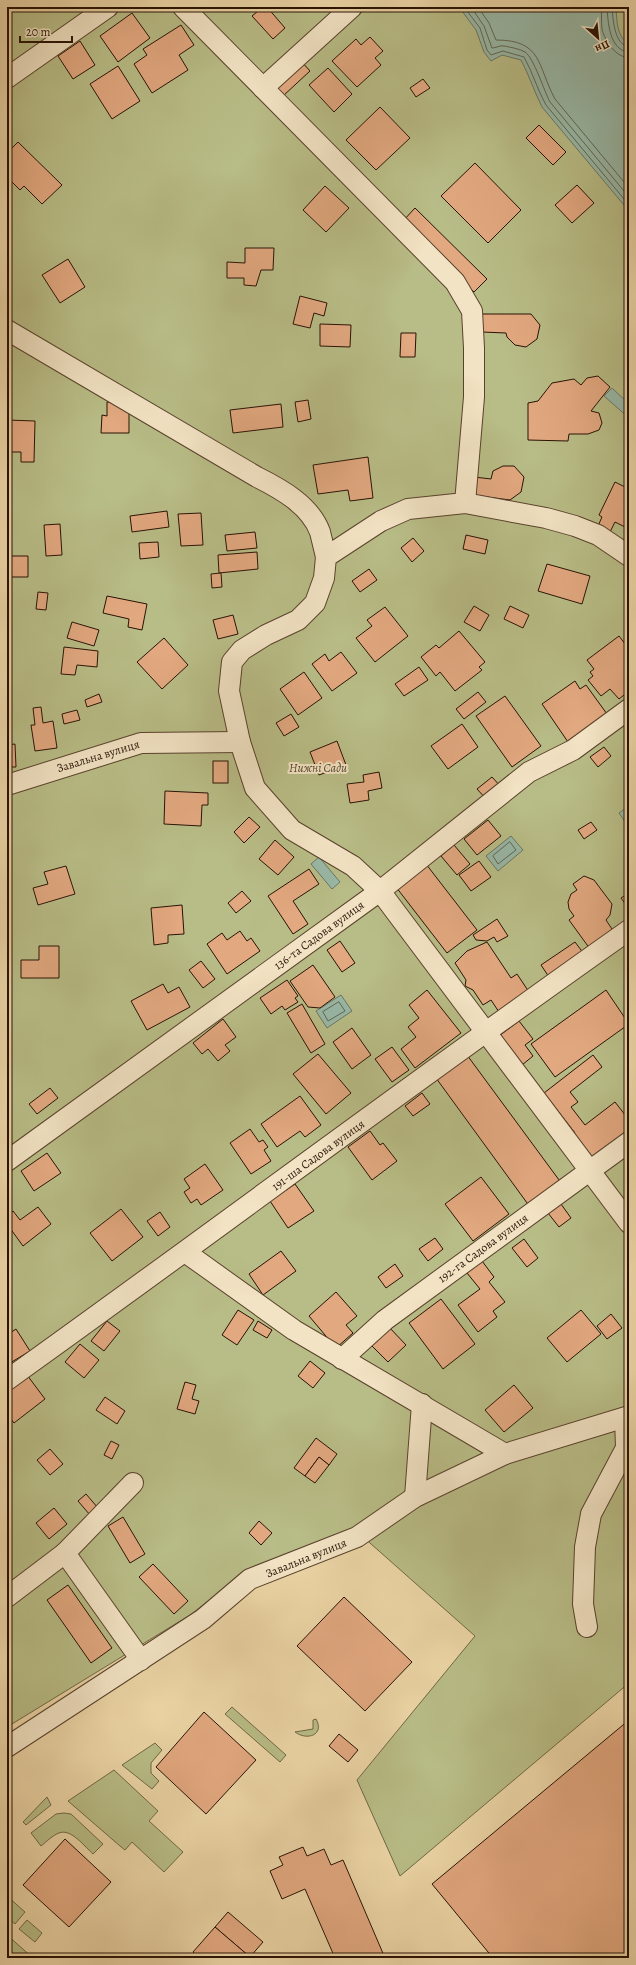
<svg xmlns="http://www.w3.org/2000/svg" width="636" height="1965" font-family="Alegreya,serif">
<style>
.green{fill:#b8bc86;stroke:#706745}
.water{fill:#98b8a6;stroke:#6b7665}
.lines{fill:none;stroke-linecap:round;stroke-linejoin:round}
.shore{stroke:#606555;stroke-width:1}
.building{fill:#e2a880;stroke:#281204}
.minor-casing{stroke:#59422c;stroke-width:22}
.minor{stroke:#f2e3c4;stroke-width:20}
.labels{text-anchor:middle;stroke-width:4;stroke-linejoin:round;paint-order:stroke}
.street-label{font-size:12px;fill:#281204;stroke:#f2e3c4}
.park-label{font-size:12px;font-style:italic;fill:#53452b;stroke:#f2e3c4}
</style>
<rect width="100%" height="100%" fill="#ebd4a5"/>
<filter id="stains"><feTurbulence type="fractalNoise" baseFrequency=".005" numOctaves="4"/><feColorMatrix values="0 0 0 0 .2 0 0 0 0 .09 0 0 0 0 .02 0 0 0 .5 -.17"/></filter>
<radialGradient id="worn" r=".72"><stop offset=".6" stop-color="#630" stop-opacity="0"/><stop offset="1" stop-color="#630" stop-opacity=".3"/></radialGradient>
<!-- green -->
<g class="green">
<path d="M7,7H629V1683L400,1876L357,1780L475,1636L353,1528L243,1574L190,1615L7,1727Z"/>
<path d="M232,1707L286,1755L280,1762L225,1714Z"/>
<path d="M316,1719C325,1735 307,1741 295,1732L313,1729V1720Z"/>
<path d="M155,1743L162,1750L151,1763V1773L159,1781L152,1789L122,1765Z"/>
<path d="M114,1770L158,1811L149,1821L183,1852L164,1872L132,1842L125,1850L120,1846L68,1801Z"/>
<path d="M47,1797L51,1805L26,1825L23,1822Z"/>
<path d="M64,1813L71,1814L103,1844L93,1854C85,1847 71,1828 59,1833C53,1835 46,1842 41,1846L31,1833L56,1814Z"/>
<path d="M7,1896L25,1912L15,1924L7,1917Z"/>
<path d="M27,1920L42,1933L35,1942L19,1929Z"/>
<path d="M7,1935L33,1958H7Z"/>
</g>
<!-- water -->
<g class="water">
<path d="M459,7H616C617,20 616,36 629,44V211L542,107C534,91 529,75 521,60L502,55L491,61L484,52L476,30Z"/>
<path d="M612,388L629,404V418L604,396Z"/>
<path d="M629,806V821L626,823L619,813Z"/>
<path d="M511,836L523,850L498,871L486,856Z"/>
<path d="M319,857L340,882L332,889L311,864Z"/>
<path d="M341,995L352,1011L327,1028L316,1011Z"/>
</g>
<g class="lines">
<!-- shore -->
<g class="shore">
<path d="M464,7L480,28L487,50L491,55L503,51L524,57C533,73 537,89 546,105L629,205"/>
<path d="M471,7L484,26L492,48C496,48 500,45 504,46C510,47 520,49 525,52C534,58 544,91 550,102L629,197"/>
<path d="M478,7L489,23L496,40C543,40 537,66 555,99L629,188"/>
<path d="M601,7C602,14 601,22 602,29C605,42 616,57 629,58"/>
<path d="M607,7C608,21 609,51 629,52"/>
<path d="M612,7C613,19 614,45 629,47"/>
<path d="M510,842L516,850L498,864L493,856Z"/>
<path d="M339,1002L345,1011L328,1021L323,1012Z"/>
</g>
</g>
<!-- building -->
<g class="building">
<path d="M64,7H72L67,11Z"/>
<path d="M263,7H267L285,28L273,39L252,16Z"/>
<path d="M132,13L150,38L118,62L100,36Z"/>
<path d="M181,25L194,45L179,55L188,70L152,93L134,64L147,55L143,49Z"/>
<path d="M370,37L383,51L375,58L381,65L357,87L332,61L356,39L361,45Z"/>
<path d="M80,41L95,65L73,79L58,56Z"/>
<path d="M301,61L310,71L283,96L274,86Z"/>
<path d="M118,66L140,101L112,119L90,84Z"/>
<path d="M328,68L352,94L334,112L309,85Z"/>
<path d="M423,79L430,88L416,97L410,88Z"/>
<path d="M380,107L410,138L376,170L346,140Z"/>
<path d="M539,125L566,152L553,165L526,138Z"/>
<path d="M18,142L62,185L42,204L24,186L20,190L7,177V153Z"/>
<path d="M475,163L521,210L488,243L441,196Z"/>
<path d="M577,185L594,203L572,223L555,205Z"/>
<path d="M325,186L349,208L326,232L303,210Z"/>
<path d="M415,208L487,279L474,292L403,221Z"/>
<path d="M245,248H274L273,270H261L256,286L244,285V278H227V262L245,263Z"/>
<path d="M68,259L85,287L60,303L42,275Z"/>
<path d="M300,296L327,303L324,316L314,313L310,328L293,324Z"/>
<path d="M482,314H531L540,325L537,339L526,347L515,345L507,337L506,333L482,332Z"/>
<path d="M320,324L351,325L350,347L320,346Z"/>
<path d="M401,333H416L415,357H400Z"/>
<path d="M598,376L610,387L591,411L599,413L602,423L599,430L588,434H569L568,441L528,440V403L538,401L552,383L574,379L581,385L587,378Z"/>
<path d="M308,400L311,419L298,422L295,402Z"/>
<path d="M107,402L124,403L123,410H129V433H101L102,415L107,416Z"/>
<path d="M281,404L283,427L233,433L230,410Z"/>
<path d="M7,420L35,421L34,462H21V452H8L7,461Z"/>
<path d="M368,457L373,498L350,501L348,490L318,494L313,465Z"/>
<path d="M503,466H514L524,477L521,492L510,500L472,495L474,477L491,479L493,471Z"/>
<path d="M615,482L629,489V520L625,527L615,522L610,532L598,526L602,517L599,515Z"/>
<path d="M167,511L169,527L132,532L130,516Z"/>
<path d="M201,513L203,545L181,546L178,514Z"/>
<path d="M60,524L62,555L46,556L44,525Z"/>
<path d="M255,532L257,548L227,551L225,535Z"/>
<path d="M466,535L488,540L485,554L463,549Z"/>
<path d="M413,538L424,551L412,562L401,548Z"/>
<path d="M158,542L159,557L140,559L139,543Z"/>
<path d="M257,552L258,569L219,573L218,555Z"/>
<path d="M7,556H28V577H11V571H7Z"/>
<path d="M547,564L590,576L582,604L538,591Z"/>
<path d="M369,569L377,580L360,592L352,581Z"/>
<path d="M221,573L222,587L212,588L211,574Z"/>
<path d="M38,592L48,593L46,610L36,609Z"/>
<path d="M107,596L147,604L142,630L128,627L129,619L103,613Z"/>
<path d="M474,606L489,615L480,631L464,622Z"/>
<path d="M510,606L529,615L523,628L504,619Z"/>
<path d="M385,607L408,636L375,662L356,638L372,626L367,620Z"/>
<path d="M233,615L238,634L218,639L213,620Z"/>
<path d="M72,622L99,630L94,646L67,638Z"/>
<path d="M459,631L485,662L479,667L482,670L455,691L440,672L436,676L421,657L436,645L439,648Z"/>
<path d="M619,636L629,649V678L624,682L629,688V691L619,699L610,689L601,696L588,680L593,676L590,672L594,669L587,660Z"/>
<path d="M164,638L188,665L162,689L137,662Z"/>
<path d="M64,647L98,651L97,667L77,665L75,675L61,674Z"/>
<path d="M341,652L357,673L332,691L312,664L325,654L329,661Z"/>
<path d="M419,667L428,680L404,696L395,684Z"/>
<path d="M304,672L322,698L298,715L280,689Z"/>
<path d="M575,681L580,689L586,685L607,714L568,742L542,704Z"/>
<path d="M478,692L486,702L464,719L456,709Z"/>
<path d="M99,694L102,702L87,707L85,700Z"/>
<path d="M505,696L541,746L512,767L476,716Z"/>
<path d="M41,707L43,723L53,721L57,748L35,751L31,725H35L33,708Z"/>
<path d="M77,710L80,720L64,724L62,714Z"/>
<path d="M291,714L299,727L284,736L276,723Z"/>
<path d="M462,724L478,747L448,769L431,746Z"/>
<path d="M629,734V743L625,736Z"/>
<path d="M337,741L346,765L319,775L310,752Z"/>
<path d="M15,744L16,767H7V745Z"/>
<path d="M604,747L611,756L598,767L590,757Z"/>
<rect x="213" y="761" width="15" height="22"/>
<path d="M379,772L382,788L368,791L369,800L350,803L347,784L364,782L363,775Z"/>
<path d="M492,777L502,788L487,800L477,789Z"/>
<path d="M165,791L208,793V805H202L201,826L164,824Z"/>
<path d="M249,817L260,827L244,843L234,832Z"/>
<path d="M488,820L501,836L477,855L464,839Z"/>
<path d="M591,822L597,830L584,839L578,830Z"/>
<path d="M275,840L294,857L278,875L259,859Z"/>
<path d="M454,845L470,864L457,875L441,856Z"/>
<path d="M479,861L491,877L471,891L459,875Z"/>
<path d="M426,864L477,930L447,953L396,887Z"/>
<path d="M66,866L75,894L38,905L33,888L48,884L44,872Z"/>
<path d="M309,869L319,884L293,901L308,924L293,934L268,896Z"/>
<path d="M584,876L594,880L612,904L610,915L606,920L614,932L590,949L569,920L574,916L569,909L568,902L571,894L577,890L573,884Z"/>
<path d="M242,891L251,901L236,913L228,903Z"/>
<path d="M629,893V909L621,898Z"/>
<path d="M182,905L184,934L168,935V943L154,945L151,908Z"/>
<path d="M497,919L508,936L497,942L494,937L487,941L476,940L473,935Z"/>
<path d="M240,931L247,941L251,938L260,951L227,974L207,944L222,933L227,940Z"/>
<path d="M340,941L355,963L342,972L327,950Z"/>
<path d="M487,942L511,978L517,974L531,995L501,1015L491,1000L483,1005L473,990L465,986L466,980L455,963L467,951Z"/>
<path d="M575,942L584,954L551,980L541,965Z"/>
<path d="M39,946H59V978H21V960H39Z"/>
<path d="M201,961L215,979L203,988L189,970Z"/>
<path d="M313,965L335,997L320,1008L308,1007L290,981Z"/>
<path d="M287,980L298,996L295,998L298,1002L285,1010L282,1006L271,1014L260,998Z"/>
<path d="M163,984L168,993L179,987L190,1007L147,1030L131,1001Z"/>
<path d="M427,990L461,1033L415,1068L401,1049L416,1037L408,1027L419,1018L409,1005Z"/>
<path d="M606,990L629,1024L555,1077L531,1044Z"/>
<path d="M302,1004L325,1044L311,1053L287,1013Z"/>
<path d="M223,1019L236,1037L225,1045L230,1051L218,1061L208,1049L202,1054L193,1043Z"/>
<path d="M519,1021L533,1039L525,1045L533,1056L522,1065L499,1036Z"/>
<path d="M352,1028L371,1055L352,1069L333,1042Z"/>
<path d="M392,1047L409,1070L392,1082L375,1059Z"/>
<path d="M318,1054L351,1093L326,1114L293,1074Z"/>
<path d="M467,1055L562,1184L530,1207L436,1078Z"/>
<path d="M593,1055L602,1067L570,1092L578,1102L571,1107L585,1125L615,1102L629,1120V1129L590,1159L572,1135L575,1133L544,1093Z"/>
<path d="M50,1088L58,1098L37,1114L29,1104Z"/>
<path d="M422,1093L430,1104L413,1116L405,1106Z"/>
<path d="M300,1096L321,1125L305,1137L300,1131L277,1147L261,1124Z"/>
<path d="M250,1129L259,1142L263,1140L268,1147L264,1150L271,1161L251,1174L230,1143Z"/>
<path d="M370,1131L380,1145L383,1143L397,1161L372,1180L348,1147Z"/>
<path d="M47,1153L61,1173L34,1191L21,1171Z"/>
<path d="M205,1164L223,1190L201,1205L197,1199L191,1203L184,1192L190,1188L184,1179Z"/>
<path d="M481,1177L509,1214L473,1241L445,1204Z"/>
<path d="M295,1184L314,1211L288,1228L270,1201Z"/>
<path d="M561,1204L571,1218L559,1227L548,1213Z"/>
<path d="M38,1207L51,1224L23,1246L7,1224V1216L13,1211L20,1220Z"/>
<path d="M121,1209L143,1237L112,1261L90,1233Z"/>
<path d="M160,1212L170,1227L158,1236L147,1221Z"/>
<path d="M435,1238L443,1249L428,1261L419,1249Z"/>
<path d="M524,1239L538,1258L527,1267L512,1248Z"/>
<path d="M281,1251L296,1271L263,1295L249,1274Z"/>
<path d="M482,1261L494,1277L489,1282L505,1302L493,1311L497,1317L478,1332L458,1305L480,1289L467,1273Z"/>
<path d="M395,1264L403,1276L386,1288L378,1277Z"/>
<path d="M336,1292L357,1316L346,1325L353,1333L336,1348L309,1316Z"/>
<path d="M441,1299L475,1344L443,1369L409,1323Z"/>
<path d="M238,1310L254,1320L237,1345L222,1335Z"/>
<path d="M581,1310L601,1334L567,1362L547,1338Z"/>
<path d="M611,1314L622,1328L607,1339L597,1326Z"/>
<path d="M107,1321L120,1331L104,1351L91,1341Z"/>
<path d="M258,1321L272,1330L267,1338L253,1330Z"/>
<path d="M388,1326L406,1345L388,1362L370,1344Z"/>
<path d="M16,1329L30,1351L10,1363L7,1358V1335Z"/>
<path d="M80,1344L99,1360L84,1378L65,1362Z"/>
<path d="M310,1361L325,1373L313,1388L298,1376Z"/>
<path d="M27,1375L45,1399L14,1423L7,1414V1390Z"/>
<path d="M185,1382L196,1385L192,1399L199,1401L195,1414L177,1409Z"/>
<path d="M514,1385L533,1408L504,1432L485,1410Z"/>
<path d="M105,1397L125,1411L117,1424L96,1410Z"/>
<path d="M316,1438L337,1454L329,1465L319,1457L305,1476L294,1468Z"/>
<path d="M111,1441L119,1445L112,1459L104,1455Z"/>
<path d="M50,1449L63,1464L50,1475L37,1460Z"/>
<path d="M319,1457L329,1465L315,1483L305,1476Z"/>
<path d="M86,1494L98,1508L90,1515L78,1501Z"/>
<path d="M54,1508L67,1524L49,1539L36,1523Z"/>
<path d="M123,1517L145,1554L130,1563L108,1526Z"/>
<path d="M259,1521L272,1533L261,1545L249,1533Z"/>
<path d="M153,1564L188,1601L174,1614L139,1577Z"/>
<path d="M68,1585L112,1648L91,1663L47,1600Z"/>
<path d="M344,1597L412,1662L365,1711L297,1646Z"/>
<path d="M204,1712L256,1760L206,1814L156,1767Z"/>
<path d="M629,1720V1958H493L432,1884Z"/>
<path d="M339,1734L358,1750L348,1762L329,1746Z"/>
<path d="M65,1839L111,1882L69,1927L23,1885Z"/>
<path d="M303,1847L307,1856L324,1849L331,1865L343,1860L385,1958H335L305,1889L282,1899L270,1871L283,1865L279,1857Z"/>
<path d="M228,1912L263,1942L250,1957L215,1927Z"/>
<path d="M215,1927L250,1957L251,1958H195L197,1956L193,1952Z"/>
</g>
<g class="lines">
<!-- minor casing -->
<g class="minor-casing">
<g id="minor">
<path d="M183,7L455,282L472,311L474,348V397L465,503"/>
<path d="M7,78L108,7"/>
<path d="M263,88L352,7"/>
<path d="M7,330L257,477C281,489 310,505 320,532C322,540 324,549 326,557"/>
<path d="M629,556L598,535L575,526L546,518L465,503L408,509L381,521L326,557L324,578L315,603L298,620L266,635L242,650L232,662L229,691L240,742L255,788L292,830L353,866L380,891L629,1223"/>
<path d="M7,785L141,743L240,742"/>
<path d="M7,1161L380,891L529,772L573,750L629,709"/>
<path d="M185,1252L294,1330L505,1454"/>
<path d="M342,1359L385,1320L629,1142"/>
<path d="M7,1380C215,1231 420,1077 629,930"/>
<path d="M415,1497L422,1404"/>
<path d="M65,1553L141,1660"/>
<path d="M7,1597L65,1553L133,1483"/>
<path d="M587,1627L583,1604L585,1547L591,1514L626,1448L625,1418"/>
<path d="M7,1747L203,1619L250,1579L357,1537L415,1497L505,1454L629,1416"/>
</g>
</g>
<!-- minor -->
<use href="#minor" class="minor"/>
</g>
<g class="labels">
<!-- street labels -->
<g class="street-label">
<text transform="translate(98 756) rotate(-17)" y="4">Завальна вулиця</text>
<text transform="translate(319 935) rotate(-36)" y="4">136-та Садова вулиця</text>
<text transform="translate(318 1155) rotate(-36)" y="4">191-ша Садова вулиця</text>
<text transform="translate(483 1248) rotate(-36)" y="4">192-га Садова вулиця</text>
<text transform="translate(306 1558) rotate(-22)" y="4">Завальна вулиця</text>
</g>
<!-- park labels -->
<g class="park-label">
<text x="318" y="772">Нижні Сади</text>
</g>
</g>
<!-- margin -->
<rect width="636" height="1965" fill="none" stroke="#ebd4a5" stroke-width="24"/>
<rect x="8" y="8" width="620" height="1949" fill="none" stroke="#281204" stroke-width="2"/>
<rect x="12" y="12" width="612" height="1941" fill="none" stroke="#281204"/>
<!-- north arrow -->
<g transform="translate(598 38) rotate(153)" stroke="#f2e3c4" stroke-width="3" paint-order="stroke">
<path d="M0-3L7 15L0 10L-7 15Z" fill="#281204"/>
<text y="-6" font-size="11" font-weight="bold" text-anchor="middle" fill="#281204">Пн</text>
</g>
<!-- scale -->
<path d="M20 36v6h52v-6" fill="none" stroke="#281204" stroke-width="2"/>
<text x="26" y="36" font-size="12" fill="#281204" stroke="#f2e3c4" stroke-width="3" paint-order="stroke">20 m</text>
<rect width="100%" height="100%" filter="url(#stains)"/>
<rect width="100%" height="100%" fill="url(#worn)"/>
</svg>
